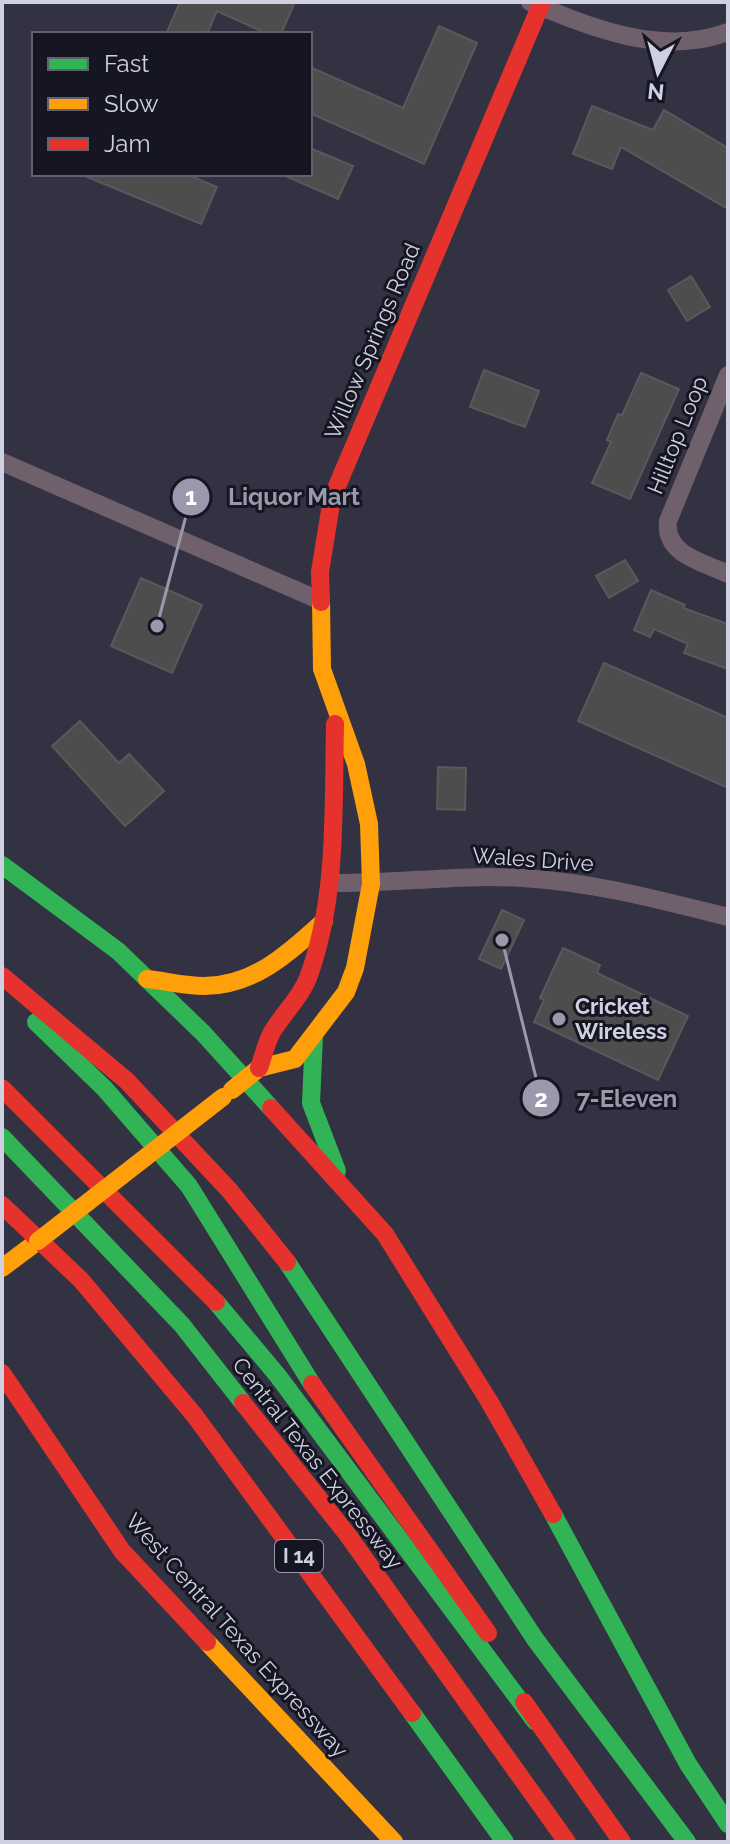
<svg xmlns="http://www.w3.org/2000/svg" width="730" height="1844" font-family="Raleway,sans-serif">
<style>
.building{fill:#4e4d4d;stroke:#59585b;stroke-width:2}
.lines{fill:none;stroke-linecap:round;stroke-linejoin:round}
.street{stroke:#70606c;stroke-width:18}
.fast{stroke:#30b455;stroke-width:18}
.slow{stroke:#ff9f0a;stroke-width:18}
.jam{stroke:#e5322d;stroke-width:18}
.slow-bridge{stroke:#ff9f0a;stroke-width:18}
.poi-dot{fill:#9999ab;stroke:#161623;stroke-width:3}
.labels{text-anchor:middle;stroke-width:6;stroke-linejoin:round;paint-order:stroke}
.shield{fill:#161623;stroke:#9898a9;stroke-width:2}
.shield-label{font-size:20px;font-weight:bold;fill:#d0d0e3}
.street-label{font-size:22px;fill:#d0d0e3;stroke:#161623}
.poi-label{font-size:22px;font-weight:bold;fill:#d0d0e3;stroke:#161623;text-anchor:start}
.leader{fill:none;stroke:#9999ab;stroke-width:3}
.callout-dot{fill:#9999ab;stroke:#161623;stroke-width:3}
.mark-label{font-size:24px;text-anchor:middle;font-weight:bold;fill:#fff}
.callout-label{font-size:24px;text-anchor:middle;font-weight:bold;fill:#9999ab;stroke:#161623;stroke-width:6;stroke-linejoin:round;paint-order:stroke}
</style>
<rect width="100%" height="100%" fill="#333243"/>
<!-- building -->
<g class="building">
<path d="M180,2H295L281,34H268L217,11L207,34H166Z"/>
<path d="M439,26L477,43L424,164L310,113V67L403,108Z"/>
<path d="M592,106L653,130L664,110L728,148V209L621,147L612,169L573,154Z"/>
<path d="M310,148L353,166L338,199L281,174H310Z"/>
<path d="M80,174H186L217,187L201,224Z"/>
<path d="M691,276L710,307L687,321L668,290Z"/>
<path d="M484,370L539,391L525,427L470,407Z"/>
<path d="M641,373L679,389L630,499L592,483L611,442L607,440L618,414L622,415Z"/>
<path d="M625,560L638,581L609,598L596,576Z"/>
<path d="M141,578L202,605L172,673L111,646Z"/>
<path d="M651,590L685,605L683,608L728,624V669L684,653L688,644L654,629L650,637L634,630Z"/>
<path d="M604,663L728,718V788L578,721Z"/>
<path d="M80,721L119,763L129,754L164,791L125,826L52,746Z"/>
<path d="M438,767L466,768L465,810L437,809Z"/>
<path d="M502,910L524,920L501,969L479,959Z"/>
<path d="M563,948L600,965L597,973L688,1016L658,1080L534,1022L544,1000L540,998Z"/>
</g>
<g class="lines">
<!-- street -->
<g class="street">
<path d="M530,2C591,28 663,57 728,32"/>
<path d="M728,375L668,521C664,555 703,562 728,574"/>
<path d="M2,462L321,601"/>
<path d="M331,883C395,884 458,874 522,878C593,882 660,900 728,917"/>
</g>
<!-- fast -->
<g class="fast">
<path d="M2,865L118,951L203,1033L271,1108"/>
<path d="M36,1022L105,1089L189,1186L312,1384"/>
<path d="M314,1035L311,1103L337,1171"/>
<path d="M2,1137L182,1325L243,1403"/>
<path d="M287,1262L535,1639L687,1842"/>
<path d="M216,1302L278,1376L535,1721"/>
<path d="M553,1514L688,1764L728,1824"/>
<path d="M412,1713L505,1842"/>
</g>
<!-- slow -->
<g class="slow">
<path d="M147,979C166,981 185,986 204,986C254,986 289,953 324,921"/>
<path d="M232,1090L259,1068L295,1059L346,992L355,968L371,884L369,824L356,764L322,669L321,602"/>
<path d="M2,1268L38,1241"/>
<path d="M207,1642L394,1842"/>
</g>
<!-- jam -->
<g class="jam">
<path d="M321,602L320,572L332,498L542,2"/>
<path d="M2,976L127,1081L230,1191L287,1262"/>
<path d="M259,1068C263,1057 266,1044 271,1034C282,1014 300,999 308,978C338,897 333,808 335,724"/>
<path d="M2,1088L216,1302"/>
<path d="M271,1108L385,1234L489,1401L553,1514"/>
<path d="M2,1205L81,1280L195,1416L412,1713"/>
<path d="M2,1373L122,1551L207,1642"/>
<path d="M312,1384L488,1633"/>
<path d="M243,1403L347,1534L567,1842"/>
<path d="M524,1702L622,1842"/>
</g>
<!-- slow-bridge -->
<path class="slow-bridge" d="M38,1241L223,1097"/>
</g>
<!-- markers -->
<circle class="poi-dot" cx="559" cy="1019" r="8"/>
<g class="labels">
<!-- shield labels -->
<rect class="shield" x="275" y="1540" width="48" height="32" rx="6"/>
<g class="shield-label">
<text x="299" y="1563">I 14</text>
</g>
<!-- street labels -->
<g class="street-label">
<text transform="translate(372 341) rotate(-67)" y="8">Willow Springs Road</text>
<text transform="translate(677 435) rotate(-68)" y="8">Hilltop Loop</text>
<text transform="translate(533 859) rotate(4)" y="8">Wales Drive</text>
<text transform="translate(318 1463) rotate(52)" y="8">Central Texas Expressway</text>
<text transform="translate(237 1635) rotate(48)" y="8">West Central Texas Expressway</text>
</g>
<!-- poi labels -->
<g class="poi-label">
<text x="575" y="1014">Cricket<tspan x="575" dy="25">Wireless</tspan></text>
</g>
</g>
<!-- callouts -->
<path class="leader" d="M157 626L191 497M502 940L541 1098"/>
<g class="callout-dot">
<circle cx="157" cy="626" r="8"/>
<circle cx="502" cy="940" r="8"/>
<circle cx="191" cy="497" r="20"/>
<circle cx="541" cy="1098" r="20"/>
</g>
<g class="mark-label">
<text x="191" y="505">1</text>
<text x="541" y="1107">2</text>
</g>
<g class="callout-label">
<text x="294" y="505">Liquor Mart</text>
<text x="627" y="1107">7-Eleven</text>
</g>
<!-- border -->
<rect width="730" height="1844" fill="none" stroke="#d0d0e3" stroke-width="8"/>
<!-- legend -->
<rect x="32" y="32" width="280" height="144" fill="#161623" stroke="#606070" stroke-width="2"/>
<rect x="48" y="58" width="40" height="12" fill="#30b455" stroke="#606070" stroke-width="2"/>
<text x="104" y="72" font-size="24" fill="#d0d0e3">Fast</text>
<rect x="48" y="98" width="40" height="12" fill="#ff9f0a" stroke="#606070" stroke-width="2"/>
<text x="104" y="112" font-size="24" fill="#d0d0e3">Slow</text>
<rect x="48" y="138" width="40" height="12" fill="#e5322d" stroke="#606070" stroke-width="2"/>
<text x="104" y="152" font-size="24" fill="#d0d0e3">Jam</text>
<!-- north arrow -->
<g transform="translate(658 72) rotate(186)" stroke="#161623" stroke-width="6" paint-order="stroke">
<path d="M0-6L14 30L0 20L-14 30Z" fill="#d0d0e3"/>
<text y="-12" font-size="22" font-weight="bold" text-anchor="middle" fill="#d0d0e3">N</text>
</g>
</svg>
